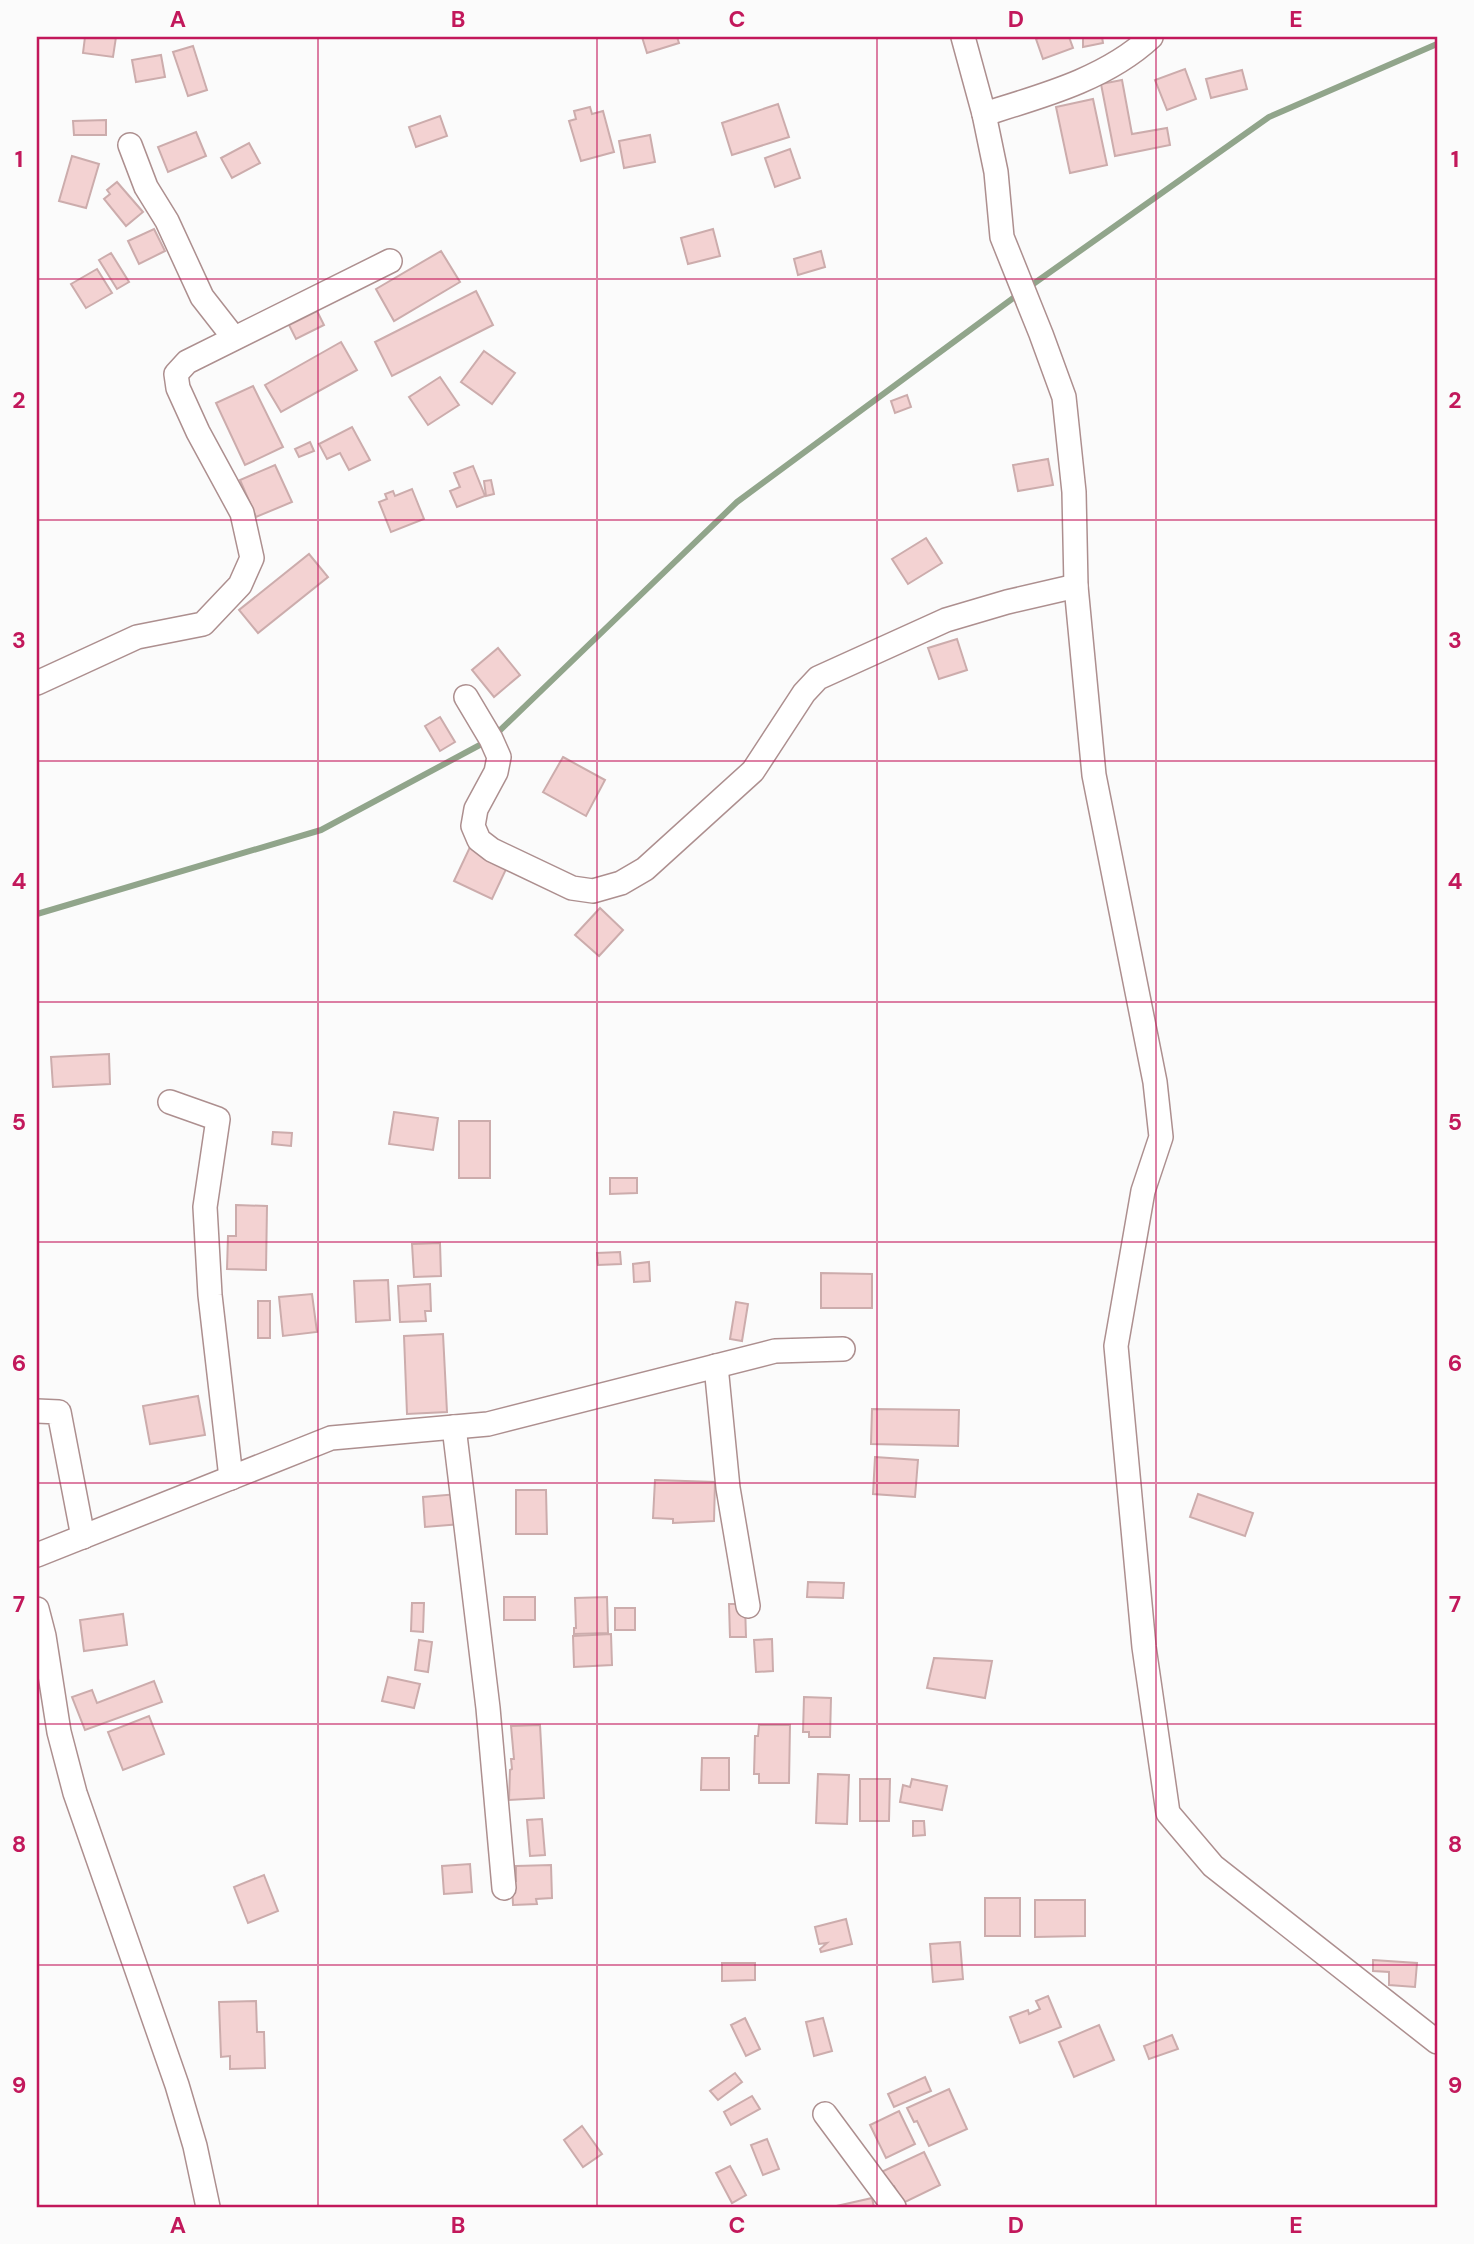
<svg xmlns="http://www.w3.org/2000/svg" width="1474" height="2244" font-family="'DM Sans',sans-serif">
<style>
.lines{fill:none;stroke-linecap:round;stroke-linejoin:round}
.stream{stroke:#91a58b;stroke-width:6}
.building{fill:#f3d2d2;stroke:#ccacac;stroke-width:2}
.minor-casing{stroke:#ad8f8f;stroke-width:26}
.minor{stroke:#fff;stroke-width:23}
.grid{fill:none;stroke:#c2185b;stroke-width:2;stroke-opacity:0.55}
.neatline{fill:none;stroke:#c2185b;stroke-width:2.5}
.grid-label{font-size:23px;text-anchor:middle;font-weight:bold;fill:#c2185b}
</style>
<rect width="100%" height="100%" fill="#fbfbfb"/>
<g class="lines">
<!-- stream -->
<g class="stream">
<path d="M1029,287L1269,117L1437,44"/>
<path d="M37,914L321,830L491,739L737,502L1020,293"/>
</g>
</g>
<!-- building -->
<g class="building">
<path d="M85,37H116L113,57L83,53Z"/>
<path d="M642,37H677L679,43L647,53Z"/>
<path d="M1040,37H1069L1073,48L1043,59L1036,39Z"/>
<path d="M1083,37H1102L1103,43L1083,47Z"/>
<path d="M193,46L207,90L188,96L173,52Z"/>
<path d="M161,55L165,77L136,82L132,60Z"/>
<path d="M1185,69L1196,99L1167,110L1155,80Z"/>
<path d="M1242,70L1247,89L1211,98L1206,79Z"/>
<path d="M1122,80L1132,134L1167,128L1170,145L1115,156L1101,84Z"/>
<path d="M1093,99L1107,165L1070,173L1056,107Z"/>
<path d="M778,104L789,137L732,155L722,123Z"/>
<path d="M590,107L592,114L603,111L614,152L581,161L569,121L576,119L574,111Z"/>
<path d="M440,116L447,136L416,147L409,127Z"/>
<path d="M106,120V135H74L73,121Z"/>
<path d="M196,132L206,156L168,172L158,147Z"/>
<path d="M650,135L655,162L624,168L619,141Z"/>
<path d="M249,143L260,163L232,178L221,158Z"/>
<path d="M790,149L800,178L775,187L765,158Z"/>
<path d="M72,156L99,164L86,208L59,201Z"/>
<path d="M117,182L143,212L126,226L104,199L110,194L107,190Z"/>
<path d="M154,229L165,251L139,264L128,241Z"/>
<path d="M713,229L720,256L688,264L681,238Z"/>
<path d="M441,251L460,282L394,321L376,289Z"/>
<path d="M821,251L825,267L798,275L794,259Z"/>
<path d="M111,253L129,282L117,289L99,260Z"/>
<path d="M97,269L112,293L86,308L71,284Z"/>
<path d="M476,291L493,325L392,376L375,342Z"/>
<path d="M317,311L324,325L296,339L289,325Z"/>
<path d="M341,342L357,370L281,412L265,385Z"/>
<path d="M484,351L515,373L492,404L461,382Z"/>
<path d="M440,377L459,405L428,425L409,397Z"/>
<path d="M253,386L283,447L245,465L216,403Z"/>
<path d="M907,395L911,407L895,413L891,401Z"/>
<path d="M352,427L370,460L349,470L340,453L327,459L319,444Z"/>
<path d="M310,442L314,451L299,457L295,449Z"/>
<path d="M1048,459L1053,485L1018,491L1013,465Z"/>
<path d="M275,465L292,502L256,517L240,480Z"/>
<path d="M473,466L485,496L457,507L450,491L460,487L454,473Z"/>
<path d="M491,480L494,494L486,496L484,481Z"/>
<path d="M412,489L424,519L391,532L379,502L387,499L385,494L393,491L395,496Z"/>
<path d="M926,538L942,563L908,584L892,559Z"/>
<path d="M309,554L328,577L258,633L239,610Z"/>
<path d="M957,639L967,670L939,679L928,648Z"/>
<path d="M498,648L520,675L494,697L472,670Z"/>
<path d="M440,717L455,742L440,751L425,726Z"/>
<path d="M563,757L605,780L586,816L543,792Z"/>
<path d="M470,847L508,865L492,899L454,881Z"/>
<path d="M600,908L623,930L599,956L575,935Z"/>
<path d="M109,1054L110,1084L53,1087L51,1057Z"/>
<path d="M394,1112L438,1118L433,1150L389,1144Z"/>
<rect x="459" y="1121" width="31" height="57"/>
<path d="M273,1132L292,1133L291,1146L272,1144Z"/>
<path d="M610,1178H637V1193L610,1194Z"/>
<path d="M236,1205L267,1206L266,1270L227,1269L228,1236H236Z"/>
<path d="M440,1243L441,1276L414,1277L412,1244Z"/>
<path d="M620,1252L621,1264L598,1265L597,1253Z"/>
<path d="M649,1262L650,1281L634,1282L633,1264Z"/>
<path d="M821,1273L872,1274V1308H821Z"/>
<path d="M388,1280L390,1320L356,1322L354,1281Z"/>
<path d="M430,1284L431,1311H425L426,1321L400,1322L398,1286Z"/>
<path d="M312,1294L317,1332L283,1336L279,1297Z"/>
<rect x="258" y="1301" width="12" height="37"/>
<path d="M736,1302L748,1304L742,1341L730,1339Z"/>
<path d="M443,1334L447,1412L407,1414L404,1336Z"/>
<path d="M198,1396L205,1435L150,1444L143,1406Z"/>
<path d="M872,1409L959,1410L958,1446L871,1444Z"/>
<path d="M875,1457L918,1460L915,1497L873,1494Z"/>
<path d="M655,1480L715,1482L714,1521L673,1523V1519L653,1518Z"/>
<path d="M516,1490H546L547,1534H516Z"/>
<path d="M458,1494L461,1524L425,1527L423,1497Z"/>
<path d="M1198,1494L1253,1513L1245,1536L1190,1517Z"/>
<path d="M808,1582L844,1583L843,1598L807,1597Z"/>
<rect x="504" y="1597" width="31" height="23"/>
<path d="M607,1597L608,1633L574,1634V1628H576L575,1598Z"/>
<path d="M412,1603H424L423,1632L411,1631Z"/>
<path d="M729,1604H745L746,1637H730Z"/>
<rect x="615" y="1608" width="20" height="22"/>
<path d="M123,1614L127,1645L84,1651L80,1620Z"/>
<path d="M611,1634L612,1665L574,1667L573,1636Z"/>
<path d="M772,1639L773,1671L756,1672L754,1640Z"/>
<path d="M419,1640L432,1642L428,1672L415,1670Z"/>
<path d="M934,1658L992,1661L985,1698L927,1688Z"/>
<path d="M388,1677L420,1684L414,1708L382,1701Z"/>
<path d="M154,1681L162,1702L85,1730L72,1697L92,1690L97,1703Z"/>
<path d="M804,1697L831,1698L830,1737H809V1732H803Z"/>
<path d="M149,1716L164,1754L123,1770L108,1732Z"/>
<path d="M540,1725L544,1798L509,1800L510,1770L512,1769L511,1759H514L511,1726Z"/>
<path d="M759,1725H790L789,1783H759V1774H754L755,1736H758Z"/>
<path d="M702,1758H729V1790H701Z"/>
<path d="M818,1774L849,1775L847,1824L816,1823Z"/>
<path d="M860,1779H890L889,1821H860Z"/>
<path d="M912,1779L947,1786L942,1810L900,1802L903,1785L910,1787Z"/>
<path d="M542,1819L545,1855L530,1856L527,1820Z"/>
<path d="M913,1821H924L925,1835L913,1836Z"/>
<path d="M470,1864L472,1892L444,1894L442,1866Z"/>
<path d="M551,1865L552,1898L536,1899L537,1904L513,1905L512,1881H516V1866Z"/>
<path d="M264,1875L278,1911L248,1923L234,1887Z"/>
<rect x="985" y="1898" width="35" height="38"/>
<path d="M1035,1900H1085V1936L1035,1937Z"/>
<path d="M846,1919L852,1944L821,1952L820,1949L827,1943L819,1944L815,1927Z"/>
<path d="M960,1942L963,1979L933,1982L930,1944Z"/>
<path d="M1373,1960L1417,1963L1415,1987L1389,1985V1972L1373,1971Z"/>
<path d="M722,1963H755V1980L722,1981Z"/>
<path d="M1048,1996L1061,2027L1020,2043L1010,2017L1028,2010L1029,2014L1040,2009L1036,2001Z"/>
<path d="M256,2001L257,2032H264L265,2068L230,2069V2056L221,2057L219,2002Z"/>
<path d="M745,2018L760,2049L746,2056L731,2025Z"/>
<path d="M823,2018L832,2051L814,2056L806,2022Z"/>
<path d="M1099,2025L1114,2060L1074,2077L1059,2042Z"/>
<path d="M1172,2035L1178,2049L1149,2059L1144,2046Z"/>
<path d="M735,2073L742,2082L718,2100L710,2091Z"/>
<path d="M925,2077L931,2091L894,2107L888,2094Z"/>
<path d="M949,2089L967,2129L929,2146L917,2121L914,2122L907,2108Z"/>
<path d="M752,2096L760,2109L731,2125L724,2112Z"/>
<path d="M899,2111L915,2144L886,2158L870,2125Z"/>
<path d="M582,2126L602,2154L583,2167L564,2140Z"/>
<path d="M767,2139L779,2169L763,2175L751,2145Z"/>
<path d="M924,2152L940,2185L903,2203L894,2186H883L877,2174Z"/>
<path d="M730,2166L746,2195L732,2203L716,2173Z"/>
<path d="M872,2198L874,2207H832Z"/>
</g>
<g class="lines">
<!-- minor casing -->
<g class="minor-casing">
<g id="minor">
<path d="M963,37L984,114L996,172L1002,237L1041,334L1064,397L1074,492L1076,586L1094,775L1155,1082L1161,1137L1143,1191L1116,1346L1144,1647L1168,1813L1213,1866L1437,2042"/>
<path d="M984,114C1042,96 1106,79 1151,37"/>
<path d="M130,145L146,187L167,221L202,297L234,338"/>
<path d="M37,683L137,637L203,624L240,585L252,558L242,513L198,432L178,388L176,374L187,362L390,261"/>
<path d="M466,697L491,739L499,757L496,772L476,809L473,826L479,840L492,850L572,888L593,891L621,883L645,869L753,771L804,693L818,678L946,620L1007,602L1076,586"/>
<path d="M170,1102L218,1119L205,1207L210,1295L231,1478"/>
<path d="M716,1366L728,1488L748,1606"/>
<path d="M37,1411L59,1412L83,1537"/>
<path d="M454,1427L488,1708L504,1888"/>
<path d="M37,1555L331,1438L488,1424L775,1351L843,1349"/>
<path d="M37,1609L44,1636L59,1732L75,1793L177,2085L195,2146L208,2207"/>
<path d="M825,2114L894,2207"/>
</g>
</g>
<!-- minor -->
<use href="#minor" class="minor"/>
</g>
<!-- grid -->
<path class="grid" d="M318,37V2207M597,37V2207M877,37V2207M1156,37V2207M37,279H1437M37,520H1437M37,761H1437M37,1002H1437M37,1242H1437M37,1483H1437M37,1724H1437M37,1965H1437"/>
<!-- border -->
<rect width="1474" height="2244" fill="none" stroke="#fbfbfb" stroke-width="77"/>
<rect x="38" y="38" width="1398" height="2168" class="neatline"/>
<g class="grid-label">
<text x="178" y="27">A</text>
<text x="458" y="27">B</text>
<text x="737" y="27">C</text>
<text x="1016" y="27">D</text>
<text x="1296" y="27">E</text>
<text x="19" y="167">1</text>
<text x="1455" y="167">1</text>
<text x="19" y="408">2</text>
<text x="1455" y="408">2</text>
<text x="19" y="648">3</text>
<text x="1455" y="648">3</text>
<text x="19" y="889">4</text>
<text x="1455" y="889">4</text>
<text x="19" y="1130">5</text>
<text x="1455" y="1130">5</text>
<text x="19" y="1371">6</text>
<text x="1455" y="1371">6</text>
<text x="19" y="1612">7</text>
<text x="1455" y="1612">7</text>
<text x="19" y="1852">8</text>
<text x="1455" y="1852">8</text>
<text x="19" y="2093">9</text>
<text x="1455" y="2093">9</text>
<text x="178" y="2233">A</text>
<text x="458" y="2233">B</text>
<text x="737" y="2233">C</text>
<text x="1016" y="2233">D</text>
<text x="1296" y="2233">E</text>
</g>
</svg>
